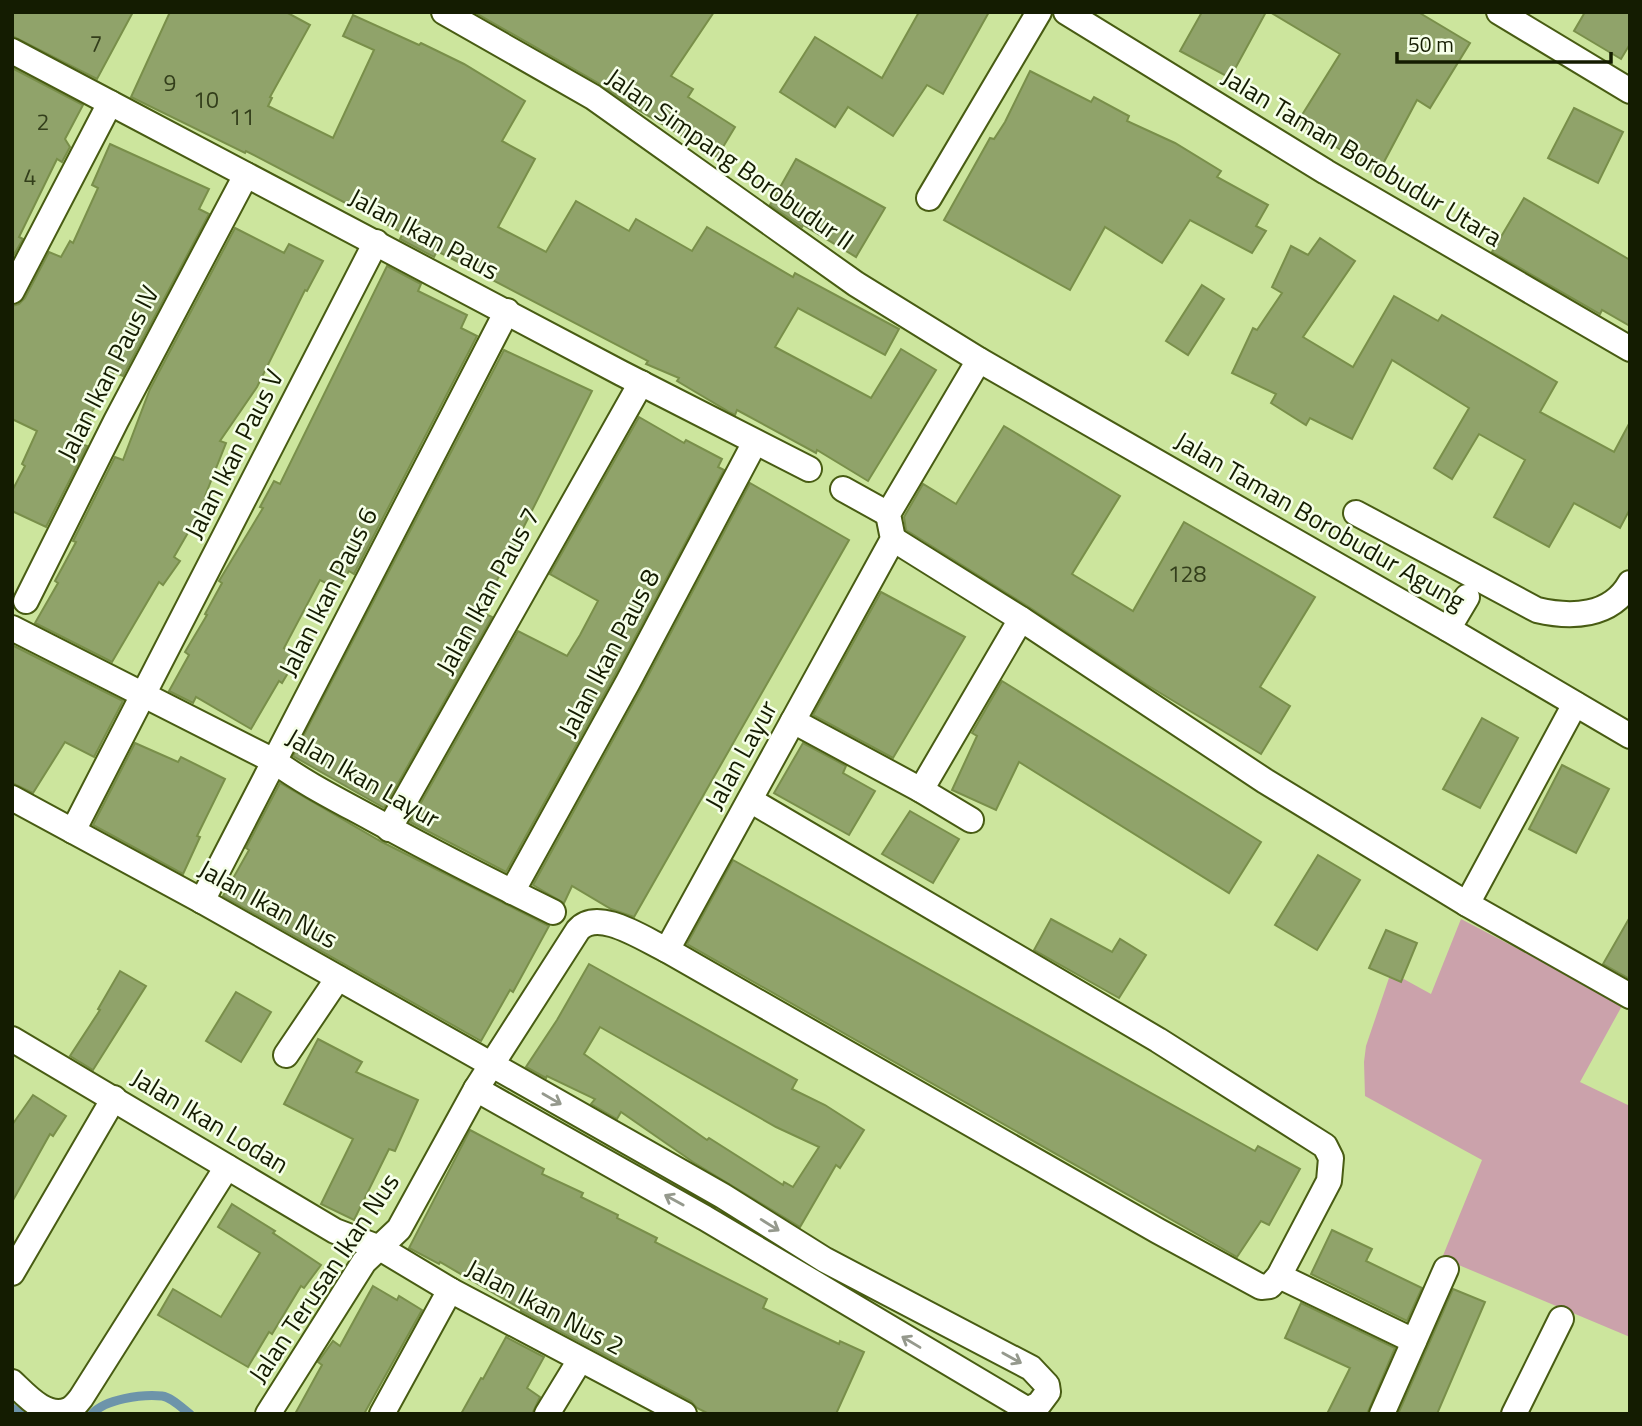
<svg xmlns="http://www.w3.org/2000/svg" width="1642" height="1426" font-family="'Titillium Web',sans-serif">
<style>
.green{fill:#cba2ab}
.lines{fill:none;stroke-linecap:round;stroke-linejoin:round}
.stream{stroke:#6d94aa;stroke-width:9}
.building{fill:#90a36a;stroke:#798f4a;stroke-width:2;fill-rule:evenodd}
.street-casing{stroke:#485c13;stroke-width:28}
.street{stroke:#fff;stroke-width:24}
.oneway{stroke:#95998d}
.labels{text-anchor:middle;stroke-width:5;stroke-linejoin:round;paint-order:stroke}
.number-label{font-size:23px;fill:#333e1b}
.street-label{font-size:26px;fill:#141c01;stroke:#f6ffe9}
</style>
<rect width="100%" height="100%" fill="#cce59d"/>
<!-- green -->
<path class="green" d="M1461,919L1623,1004L1580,1082L1630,1106V1337L1442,1258L1482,1160L1365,1096L1364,1062L1366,1046L1391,972L1431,994Z"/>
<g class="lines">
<!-- stream -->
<g class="stream">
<path d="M12,1408L21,1414"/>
<path d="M92,1414C105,1399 142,1394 162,1396C171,1397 182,1408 190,1414"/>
</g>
</g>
<!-- building -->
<g class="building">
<path d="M12,12H133L97,79L12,36Z"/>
<path d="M170,12H286L310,25L270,97L272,98L268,106L333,138L374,50L343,36L353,15L419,45L421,43L464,64L525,101L502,141L535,159L498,227L546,252L576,201L629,231L636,219L692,251L707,227L793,277L795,273L899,329L885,355L798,308L775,347L871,398L901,349L936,370L868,481L817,450L816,453L737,410L735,415L731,413L677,381L679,378L646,364L648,361L437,251L434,257L400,239L403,233L246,151L245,153L131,97Z"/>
<path d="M474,12H714L671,76L693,89L688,97L735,127L717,157L630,105L600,84Z"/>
<path d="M919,12H989L943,94L927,85L893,136L848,107L835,127L780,92L815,37L882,78Z"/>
<path d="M1202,12H1266L1230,78L1180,51Z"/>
<path d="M1270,12H1418L1470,43L1430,108L1417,100L1377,175L1347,158L1349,155L1297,123L1340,54Z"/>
<path d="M1585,12H1630V44L1621,59L1574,31Z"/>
<path d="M12,68L83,105L65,139L70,147L62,162L57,159L19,237L23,239L12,258Z"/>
<path d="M1030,71L1091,102L1094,97L1129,116L1127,121L1175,143L1221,171L1217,177L1268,205L1256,226L1266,231L1252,253L1190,220L1162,263L1105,227L1070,290L944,220L990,138L994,139L1005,122Z"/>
<path d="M1574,108L1623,132L1598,183L1548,158Z"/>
<path d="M110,144L209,189L199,209L209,214L123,376L114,372L88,419L90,420L79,443L87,446L46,527L12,511V491L25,466L22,464L37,431L12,419V306L19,304L25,298L49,252L61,257L70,241L73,243L98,188L92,185Z"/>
<path d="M796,159L885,208L856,257L803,225L802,227L770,205Z"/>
<path d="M1524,198L1630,260V326L1602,310L1600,314L1492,252Z"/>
<path d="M235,228L284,253L289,244L323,261L307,291L305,290L257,387L220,441L226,443L205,496L208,498L174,557L180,561L163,585L159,582L112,662L35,623L58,583L55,581L76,542L73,541L115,457L123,460L150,389Z"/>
<path d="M1320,238L1355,261L1303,337L1353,367L1394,296L1438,321L1442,315L1557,382L1540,412L1614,452L1630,422V509L1620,528L1574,503L1549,547L1494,517L1525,460L1479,434L1452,479L1434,468L1469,408L1392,360L1352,439L1310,418L1306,425L1271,403L1276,394L1232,373L1253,328L1257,330L1282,293L1272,287L1291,246L1308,255Z"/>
<path d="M387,266L421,284L418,291L467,315L461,328L477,336L354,574L349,571L338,589L320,580L284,648L298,656L282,683L279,681L251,729L196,697L193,703L169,691L189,655L185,652L207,615L205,614L222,583L219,581L263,508L260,507L274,481L280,484Z"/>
<path d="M1202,285L1224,299L1188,355L1166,341Z"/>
<path d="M504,350L592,391L481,612L492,617L384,808L293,756Z"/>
<path d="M639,417L684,443L686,440L722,459L718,467L724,470L615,675L506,872L410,822L518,631L567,656L580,635L598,601L550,574Z"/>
<path d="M1004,426L1120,496L1072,574L1133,611L1184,522L1315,597L1260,687L1290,706L1261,754L1147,685L1029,607L906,530L904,517L923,484L956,504Z"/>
<path d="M750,483L849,540L634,917L611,909L572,886L564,903L533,885L641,689Z"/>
<path d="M881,592L965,637L893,758L813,715Z"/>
<path d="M12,645L123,701L94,757L65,742L33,793L12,783Z"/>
<path d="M1002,681L1261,842L1229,893L1019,762L996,810L952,790L977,736L972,733Z"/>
<path d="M1482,718L1518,738L1480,808L1443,789Z"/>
<path d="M135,743L178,762L181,757L225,779L197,836L200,837L183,874L93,825Z"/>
<path d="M803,743L846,766L843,773L875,791L849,835L774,793Z"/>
<path d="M1562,765L1609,789L1576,853L1529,829Z"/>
<path d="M280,783L382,842L549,926L513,992L510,990L481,1041L223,896L249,850L246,848Z"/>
<path d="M910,811L959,839L933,883L882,854Z"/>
<path d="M1318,855L1360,880L1317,950L1275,925Z"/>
<path d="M733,860L1255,1151L1258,1146L1300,1169L1269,1225L1261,1221L1237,1257L687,944Z"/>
<path d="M1630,917V979L1603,964Z"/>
<path d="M1051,919L1112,952L1120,939L1146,955L1119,998L1034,950Z"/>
<path d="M1386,930L1417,943L1401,982L1369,968Z"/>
<path d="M589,964L797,1080L792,1089L825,1105L864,1130L840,1168L836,1165L800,1227L693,1162L621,1112L617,1119L591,1104L595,1099L547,1076L546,1078L526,1067L557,1020ZM600,1027L776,1127L819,1147L793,1187L784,1182L783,1185L709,1138L707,1140L584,1054Z"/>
<path d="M120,971L146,986L93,1070L70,1056L100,1010L98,1009Z"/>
<path d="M236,992L271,1012L241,1062L206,1041Z"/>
<path d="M318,1039L362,1062L356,1072L418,1100L395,1151L389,1149L354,1220L321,1204L353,1139L284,1104Z"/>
<path d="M33,1095L66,1116L53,1136L50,1134L12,1202V1125Z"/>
<path d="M470,1130L544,1169L542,1174L583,1193L581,1197L618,1215L617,1218L657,1238L655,1242L767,1299L763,1308L839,1344L840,1341L864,1352L836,1414H709L697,1408L691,1401L521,1311V1309L440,1262L439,1264L409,1248Z"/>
<path d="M232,1204L275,1231L273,1233L321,1265L304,1288L301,1286L272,1334L269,1332L248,1367L158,1315L173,1289L221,1317L260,1253L218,1227Z"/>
<path d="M1332,1230L1372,1249L1366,1261L1422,1288L1407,1321L1311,1274Z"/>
<path d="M373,1286L397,1300L399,1296L422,1310L364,1414H295L322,1365L318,1362L333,1341L340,1346Z"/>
<path d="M1453,1289L1485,1302L1437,1414H1398Z"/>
<path d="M1301,1303L1395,1348L1367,1414H1327L1350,1368L1285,1338Z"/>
<path d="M506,1337L544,1357L527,1388L540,1397L532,1414H461L481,1378L483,1379Z"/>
</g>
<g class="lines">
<!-- street casing -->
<g class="street-casing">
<g id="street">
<path d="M444,12L593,97L856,284L979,360L1448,629L1630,736"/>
<path d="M1066,12L1326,172L1630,349"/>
<path d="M1499,12L1630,91"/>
<path d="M12,51L621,373L809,469"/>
<path d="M929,198L1039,12"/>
<path d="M12,291L110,103"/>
<path d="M843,489L888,514"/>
<path d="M1356,513L1537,610C1571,618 1611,617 1630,583"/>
<path d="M893,539L1021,619L1265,781L1467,904L1630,996"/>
<path d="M26,601L116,421L246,175"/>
<path d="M12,628L274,761C304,783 338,800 371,818C431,851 492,882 553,912"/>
<path d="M1448,629L1467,597"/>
<path d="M793,721L921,790L971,820"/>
<path d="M921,790L1021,619"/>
<path d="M12,798L202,901L519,1080L723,1196L825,1260L1031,1368L1047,1385L1048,1392L1039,1404L1027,1410L1023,1407L705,1218L476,1089"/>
<path d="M389,829L641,383"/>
<path d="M73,831L376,242"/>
<path d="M512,892L628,682L755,442"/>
<path d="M202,901L507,311"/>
<path d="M1467,904L1575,704"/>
<path d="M667,950L1158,1231L1261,1287L1270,1286L1279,1276L1329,1181L1331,1158L1325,1146L1158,1040L750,800"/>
<path d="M12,1039L335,1231L380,1248L450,1290L684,1414"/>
<path d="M286,1055L338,978"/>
<path d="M12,1273L114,1098"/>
<path d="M1279,1276L1414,1341"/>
<path d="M12,1382C26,1395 46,1419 68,1410C73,1408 78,1402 81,1398L227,1167"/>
<path d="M268,1414L364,1262L399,1229L476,1089L578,930C598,907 645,940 667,950L893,539L888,514L979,360"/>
<path d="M382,1414L450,1290"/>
<path d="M547,1414L580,1360"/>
<path d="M1382,1414L1446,1269"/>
<path d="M1514,1414L1561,1319"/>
</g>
</g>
<!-- street -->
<use href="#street" class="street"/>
</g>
<!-- one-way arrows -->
<defs><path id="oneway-shaft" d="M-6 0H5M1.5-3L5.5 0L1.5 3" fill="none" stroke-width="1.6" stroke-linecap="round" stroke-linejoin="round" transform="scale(1.75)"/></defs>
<g class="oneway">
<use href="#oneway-shaft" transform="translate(552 1099) rotate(30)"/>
<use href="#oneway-shaft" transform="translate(674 1200) rotate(-151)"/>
<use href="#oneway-shaft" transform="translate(770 1225) rotate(32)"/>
<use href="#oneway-shaft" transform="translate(911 1342) rotate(-149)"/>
<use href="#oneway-shaft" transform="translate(1012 1358) rotate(29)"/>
</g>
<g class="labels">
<!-- number labels -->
<g class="number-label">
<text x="96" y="52">7</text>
<text x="170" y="91">9</text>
<text x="206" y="108">10</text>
<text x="242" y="125">11</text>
<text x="43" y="130">2</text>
<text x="30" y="185">4</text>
<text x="1187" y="582">128</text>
</g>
<!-- street labels -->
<g class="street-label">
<text transform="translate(1362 157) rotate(31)" y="9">Jalan Taman Borobudur Utara</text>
<text transform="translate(730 159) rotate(35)" y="9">Jalan Simpang Borobudur II</text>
<text transform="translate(424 234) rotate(28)" y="9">Jalan Ikan Paus</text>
<text transform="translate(108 373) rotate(-63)" y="9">Jalan Ikan Paus IV</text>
<text transform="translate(234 454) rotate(-63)" y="9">Jalan Ikan Paus V</text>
<text transform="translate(1320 521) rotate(30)" y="9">Jalan Taman Borobudur Agung</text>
<text transform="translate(488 591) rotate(-61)" y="9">Jalan Ikan Paus 7</text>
<text transform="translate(328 592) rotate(-63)" y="9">Jalan Ikan Paus 6</text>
<text transform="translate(609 653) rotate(-62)" y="9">Jalan Ikan Paus 8</text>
<text transform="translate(741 755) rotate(-61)" y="9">Jalan Layur</text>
<text transform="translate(363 778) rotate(30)" y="9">Jalan Ikan Layur</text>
<text transform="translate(268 904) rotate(29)" y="9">Jalan Ikan Nus</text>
<text transform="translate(210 1121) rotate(31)" y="9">Jalan Ikan Lodan</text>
<text transform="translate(324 1278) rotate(-56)" y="9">Jalan Terusan Ikan Nus</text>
<text transform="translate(545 1307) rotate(28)" y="9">Jalan Ikan Nus 2</text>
</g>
</g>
<!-- border -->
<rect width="1642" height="1426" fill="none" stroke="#141c01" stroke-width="28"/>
<!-- scale -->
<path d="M1397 52v10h214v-10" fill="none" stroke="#141c01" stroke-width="3.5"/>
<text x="1408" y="52" font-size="21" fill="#141c01" stroke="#f6ffe9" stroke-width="5" paint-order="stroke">50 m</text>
</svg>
